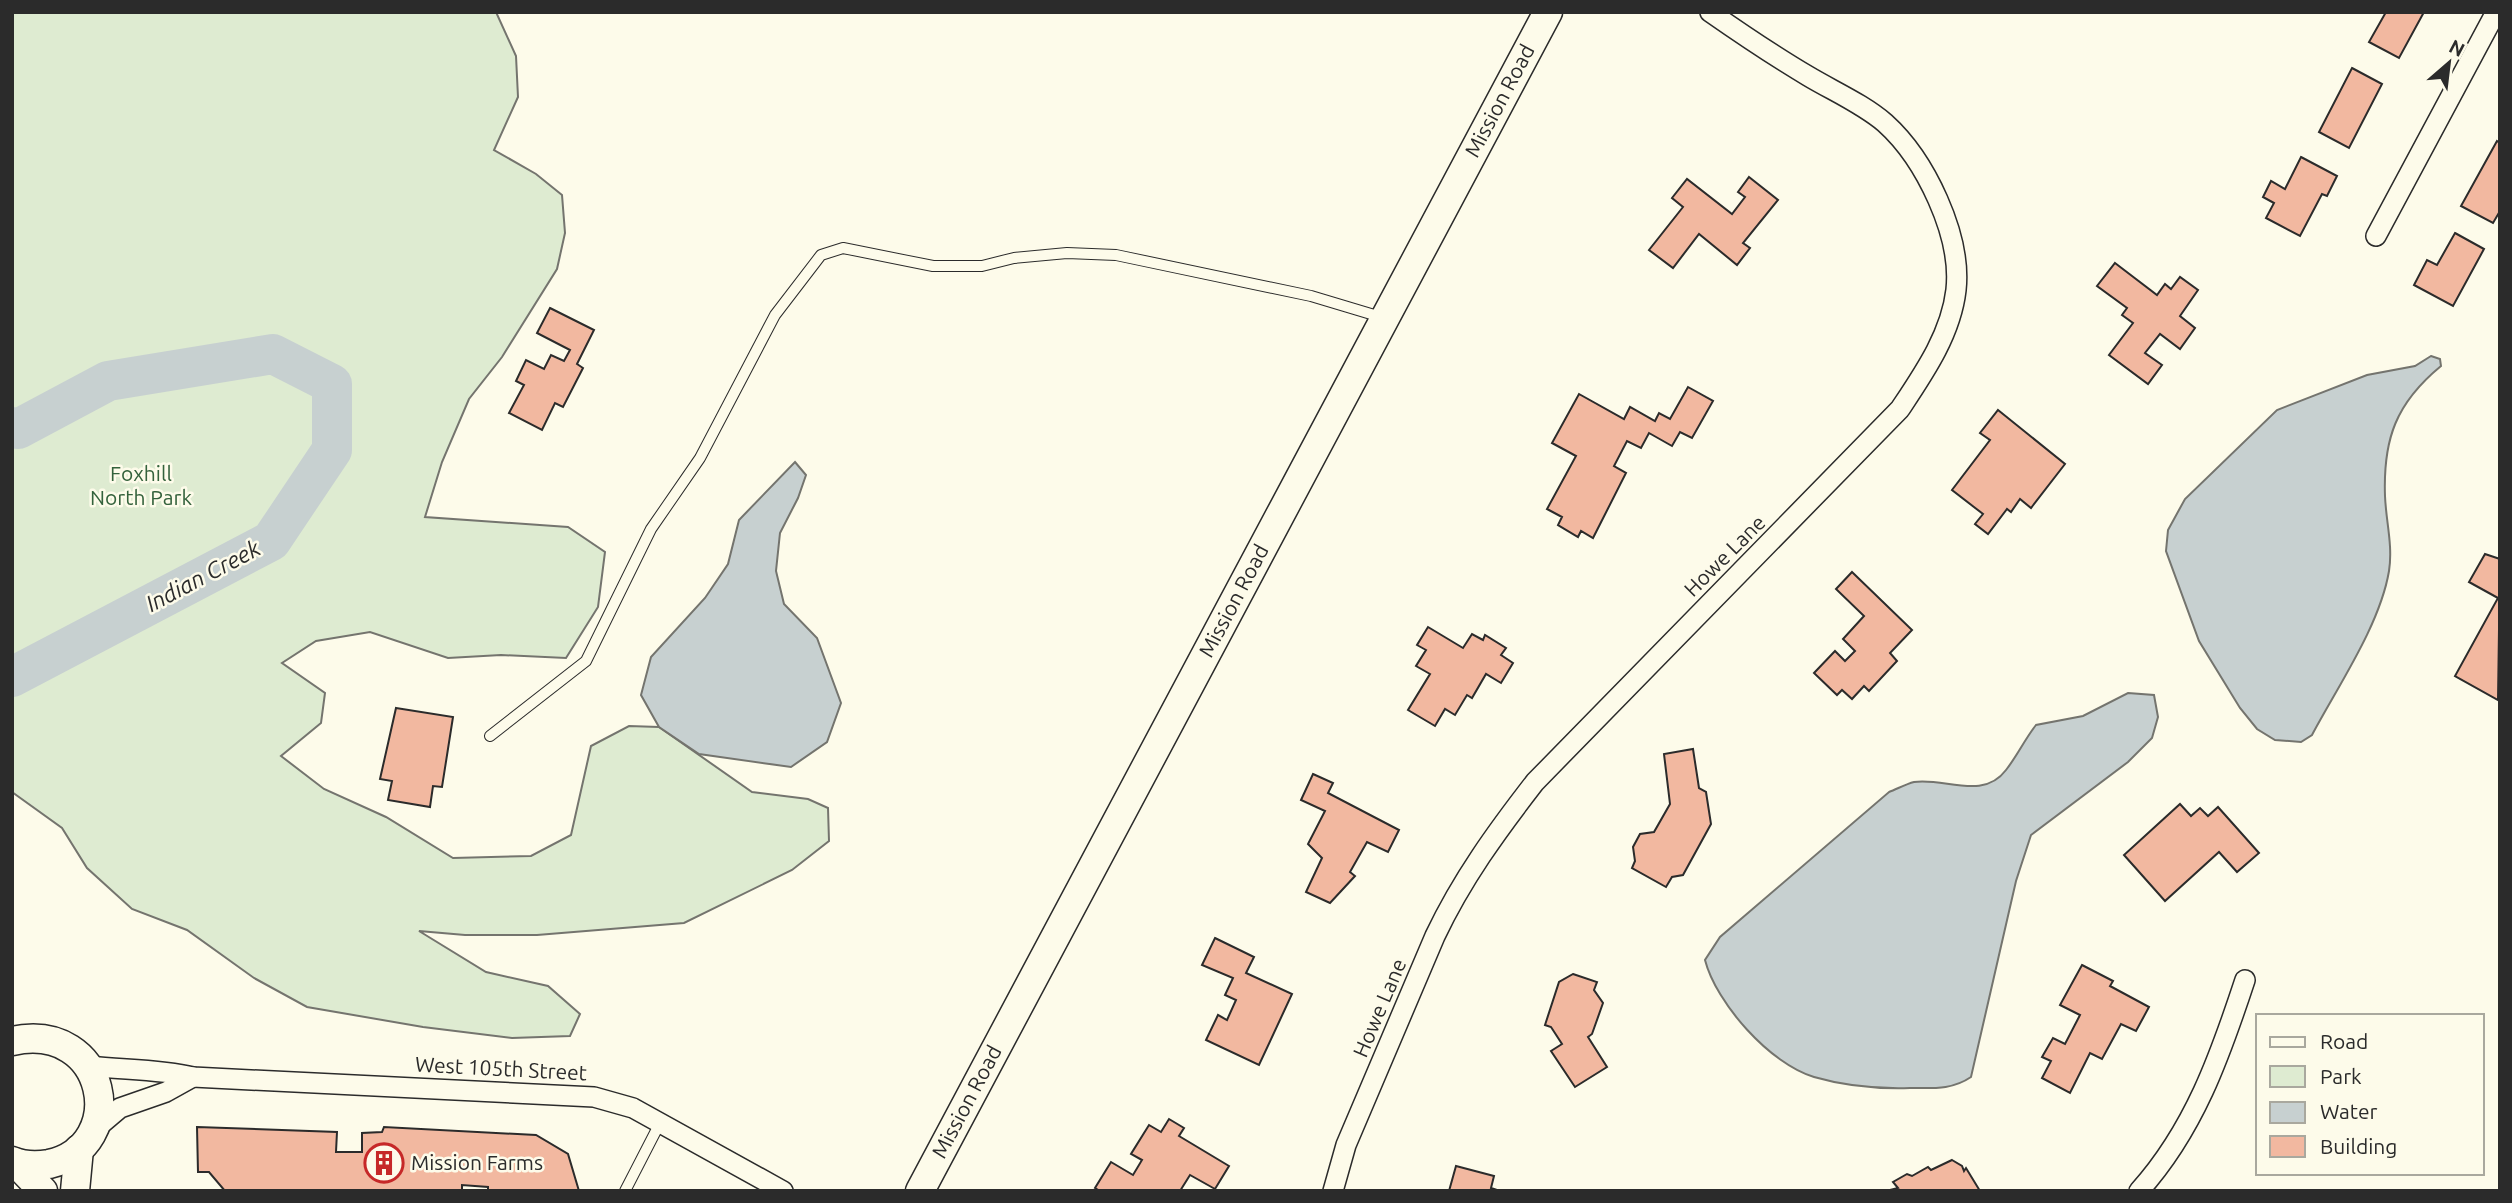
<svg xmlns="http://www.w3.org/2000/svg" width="2512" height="1203" font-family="Ubuntu,sans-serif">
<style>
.green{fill:#deebd1;stroke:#74746e;stroke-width:2}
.water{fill:#c7d0d0;stroke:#74746e;stroke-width:2}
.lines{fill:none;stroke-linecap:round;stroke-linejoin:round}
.river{stroke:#c7d0d0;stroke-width:40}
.building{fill:#f2b8a0;stroke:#2b2b2b;stroke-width:2}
.lane-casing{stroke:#2b2b2b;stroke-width:12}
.street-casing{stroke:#2b2b2b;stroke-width:22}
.secondary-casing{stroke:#2b2b2b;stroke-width:31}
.lane{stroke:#fdfbea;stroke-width:10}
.street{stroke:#fdfbea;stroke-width:19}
.secondary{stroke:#fdfbea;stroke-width:28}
.labels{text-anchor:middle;stroke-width:5;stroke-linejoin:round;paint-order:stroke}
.street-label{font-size:21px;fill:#2b2b2b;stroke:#fdfbea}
.park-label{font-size:21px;fill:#34623c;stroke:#fdfbea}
.poi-label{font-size:21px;fill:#2b2b2b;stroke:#fdfbea;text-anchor:start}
.water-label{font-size:23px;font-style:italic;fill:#2b2b2b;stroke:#fdfbea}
</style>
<rect width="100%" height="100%" fill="#fdfbea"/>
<!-- green -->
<path class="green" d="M12,12H496L516,56L518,97L494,150L536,174L562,195L565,233L557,269L502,357L469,399L442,462L425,517L568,527L605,552L598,607L566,658L501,655L448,658L370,632L316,641L282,663L325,693L321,723L281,756L324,789L386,817L453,858L531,856L571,835L591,746L629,726L659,727L752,792L808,799L828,808L829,841L792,870L684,923L537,935H465L419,931L486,972L548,986L580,1014L570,1036L512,1038L423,1027L307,1007L254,978L187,930L132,909L87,868L62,828L12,792Z"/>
<!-- water -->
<g class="water">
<path d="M2431,356L2440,359L2441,366C2396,403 2383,439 2385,496C2386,522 2393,545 2389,571C2380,625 2338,686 2312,735L2301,742L2275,740L2257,729L2240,708L2199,641L2166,551L2168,530L2185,499L2277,410L2367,375L2415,366Z"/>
<path d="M795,462L806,475L798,498L780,533L776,571L784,604L817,638L841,703L827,742L791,767L699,754L659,727L641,695L651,657L705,598L728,564L739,520Z"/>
<path d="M2128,693L2154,695L2158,717L2152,738L2128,762L2031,835L2016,881L1971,1077C1952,1090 1933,1088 1910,1088C1878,1089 1845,1086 1814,1077C1770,1064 1716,1003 1705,960L1720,937L1889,792C1897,789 1906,784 1914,782C1944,777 1983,801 2006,770C2017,756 2025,739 2036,725L2083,716Z"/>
</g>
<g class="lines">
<!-- river -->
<path class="river" d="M12,427L18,429L108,381L273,354L332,384V450L271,541L12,677"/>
</g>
<!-- building -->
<g class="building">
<path d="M2386,12H2424L2399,58L2369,42Z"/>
<path d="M2352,68L2382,84L2349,148L2319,132Z"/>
<path d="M2497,141L2500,143V211L2493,223L2461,206Z"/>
<path d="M2301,157L2337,176L2327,196L2322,194L2300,236L2266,218L2274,203L2263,197L2271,181L2285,189Z"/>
<path d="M1749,177L1778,200L1743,243L1750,248L1737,265L1699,234L1673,268L1649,250L1683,207L1672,198L1687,179L1732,214L1745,197L1738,192Z"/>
<path d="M2455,233L2484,249L2453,306L2414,285L2427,260L2437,265Z"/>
<path d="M2115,263L2157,295L2165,284L2171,289L2180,277L2198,290L2180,316L2195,328L2180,349L2160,334L2145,353L2162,365L2148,384L2109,355L2133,323L2122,315L2127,308L2097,286Z"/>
<path d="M550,308L594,330L577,364L583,368L563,407L555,403L542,430L509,413L524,385L516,381L526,360L544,369L551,355L564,361L570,350L537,333Z"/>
<path d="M1688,387L1713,401L1692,438L1680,432L1672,446L1649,433L1641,448L1627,441L1614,466L1626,473L1593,538L1581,531L1578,537L1558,525L1562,517L1547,509L1576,456L1552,443L1579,394L1624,419L1630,407L1655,421L1659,413L1670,419Z"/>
<path d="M1998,410L2065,464L2031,508L2020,499L2011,512L2007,509L1988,534L1975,524L1983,514L1952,490L1990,440L1980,433Z"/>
<path d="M2485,554L2500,559L2498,700L2455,676L2498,598L2469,582Z"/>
<path d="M1852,572L1912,630L1890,653L1897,661L1869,691L1864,686L1852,699L1842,690L1837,695L1814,673L1835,651L1845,661L1855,651L1843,639L1864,616L1836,589Z"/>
<path d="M1428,627L1463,648L1472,634L1483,640L1485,635L1506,648L1501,655L1513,663L1501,683L1486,674L1472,698L1467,695L1455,715L1445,709L1435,726L1408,710L1430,674L1416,666L1426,650L1417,645Z"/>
<path d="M396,708L453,717L442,787L433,786L430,807L388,800L392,781L380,779Z"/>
<path d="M1693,749L1699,788L1706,792L1711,824L1683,875L1672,877L1666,887L1632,868L1635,861L1633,847L1640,834L1654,832L1670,804L1664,754Z"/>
<path d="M1313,774L1333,783L1328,793L1399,830L1388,852L1367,842L1350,872L1355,876L1330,903L1306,892L1322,858L1308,844L1325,811L1301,800Z"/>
<path d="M2180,804L2191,816L2200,808L2208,816L2218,807L2259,853L2237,872L2219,852L2165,901L2124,855Z"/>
<path d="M1215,938L1254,957L1246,973L1292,994L1259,1065L1206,1040L1218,1015L1227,1020L1236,1000L1225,995L1233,978L1202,965Z"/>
<path d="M2082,965L2113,981L2110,986L2149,1007L2136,1031L2121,1024L2102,1059L2090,1053L2070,1093L2042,1078L2051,1061L2042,1057L2053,1038L2065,1044L2080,1015L2060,1005Z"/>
<path d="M1573,974L1597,982L1594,990L1603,1003L1592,1034L1588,1037L1607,1067L1575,1087L1551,1051L1562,1044L1551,1027L1545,1025L1559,982Z"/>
<path d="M1169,1119L1184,1128L1179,1136L1229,1166L1215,1189L1190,1175L1180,1191H1100L1095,1188L1111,1162L1133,1175L1142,1160L1131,1154L1149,1125L1161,1132Z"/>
<path d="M197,1127L337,1132L336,1152H362V1133L382,1132L384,1127L536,1135L568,1154L579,1191H488V1187L462,1185V1191H225L209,1172H198Z"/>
<path d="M1952,1160L1962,1166L1964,1171L1966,1168L1980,1191H1886L1898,1188L1893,1182L1907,1174L1912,1176L1928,1167L1931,1170Z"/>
<path d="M1456,1166L1494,1176L1491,1188L1500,1191H1449Z"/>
</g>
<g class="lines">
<!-- lane casing -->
<g class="lane-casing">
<g id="lane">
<path d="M490,736L586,661L651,529L700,458L775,315L821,255L843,248L933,266H982L1014,258L1067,253L1116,255L1311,296L1381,317"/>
<path d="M625,1191L660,1123"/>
</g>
</g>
<!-- street casing -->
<g class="street-casing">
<g id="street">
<path d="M2376,236L2496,12"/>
<path d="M89,1066C124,1070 159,1069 193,1077L594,1097L633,1108L783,1191"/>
<path d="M94,1130L120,1108L166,1092L193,1077"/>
<path d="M1333,1191L1346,1145L1435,936C1462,879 1497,831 1535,782L1900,409C1924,373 1951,334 1956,290C1962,235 1925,159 1885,123C1863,104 1833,91 1808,76C1774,56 1743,35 1710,12"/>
<path d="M2139,1191C2194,1130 2220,1056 2245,980"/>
</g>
</g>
<!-- secondary casing -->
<g class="secondary-casing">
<g id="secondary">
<path d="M12,1041C108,1020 131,1146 49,1164C37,1166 24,1166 12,1161"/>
<path d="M16,1163L43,1191"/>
<path d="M75,1191L79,1149"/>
<path d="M920,1191L1548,12"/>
</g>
</g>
<!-- lane -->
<use href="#lane" class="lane"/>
<!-- street -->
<use href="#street" class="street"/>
<!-- secondary -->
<use href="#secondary" class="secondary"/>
</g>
<!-- icons -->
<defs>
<g id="building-ring" transform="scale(2.0125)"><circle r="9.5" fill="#fdfbea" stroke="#c62828" stroke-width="1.5"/><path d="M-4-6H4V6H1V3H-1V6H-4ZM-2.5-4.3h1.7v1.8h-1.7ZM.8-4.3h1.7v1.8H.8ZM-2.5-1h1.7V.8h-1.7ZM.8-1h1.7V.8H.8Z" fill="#c62828"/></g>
</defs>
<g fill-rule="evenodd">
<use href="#building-ring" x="384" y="1163"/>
</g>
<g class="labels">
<!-- street labels -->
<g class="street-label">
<text transform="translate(1500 101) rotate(-62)" y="7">Mission Road</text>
<text transform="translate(1725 556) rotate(-45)" y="7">Howe Lane</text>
<text transform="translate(1234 601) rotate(-62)" y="7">Mission Road</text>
<text transform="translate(1380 1008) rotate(-67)" y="7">Howe Lane</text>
<text transform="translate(501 1069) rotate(3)" y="7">West 105th Street</text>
<text transform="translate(967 1102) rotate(-62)" y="7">Mission Road</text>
</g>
<!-- park labels -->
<g class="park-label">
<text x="141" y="481">Foxhill<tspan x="141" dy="24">North Park</tspan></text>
</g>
<!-- poi labels -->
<g class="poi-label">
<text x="411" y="1170">Mission Farms</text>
</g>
<!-- water labels -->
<g class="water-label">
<text transform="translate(203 576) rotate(-28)" y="8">Indian Creek</text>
</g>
</g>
<!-- border -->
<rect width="2512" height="1203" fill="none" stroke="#2b2b2b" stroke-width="28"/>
<!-- legend -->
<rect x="2256" y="1014" width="228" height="161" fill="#fdfbea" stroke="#a9a89e" stroke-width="2"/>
<rect x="2270" y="1037" width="35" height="10" fill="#fdfbea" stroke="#a9a89e" stroke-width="2"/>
<text x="2320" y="1049" font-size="21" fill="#2b2b2b">Road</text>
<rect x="2270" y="1066" width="35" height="21" fill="#deebd1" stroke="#a9a89e" stroke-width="2"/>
<text x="2320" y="1084" font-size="21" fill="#2b2b2b">Park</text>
<rect x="2270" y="1102" width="35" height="21" fill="#c7d0d0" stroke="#a9a89e" stroke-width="2"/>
<text x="2320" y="1119" font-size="21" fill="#2b2b2b">Water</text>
<rect x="2270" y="1136" width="35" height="21" fill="#f2b8a0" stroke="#a9a89e" stroke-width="2"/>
<text x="2320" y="1154" font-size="21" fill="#2b2b2b">Building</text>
<!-- north arrow -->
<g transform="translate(2449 63) rotate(28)" stroke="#fdfbea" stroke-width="5" paint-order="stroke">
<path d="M0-5L12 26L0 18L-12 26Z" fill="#2b2b2b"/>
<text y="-10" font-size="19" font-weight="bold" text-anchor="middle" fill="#2b2b2b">N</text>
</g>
</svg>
